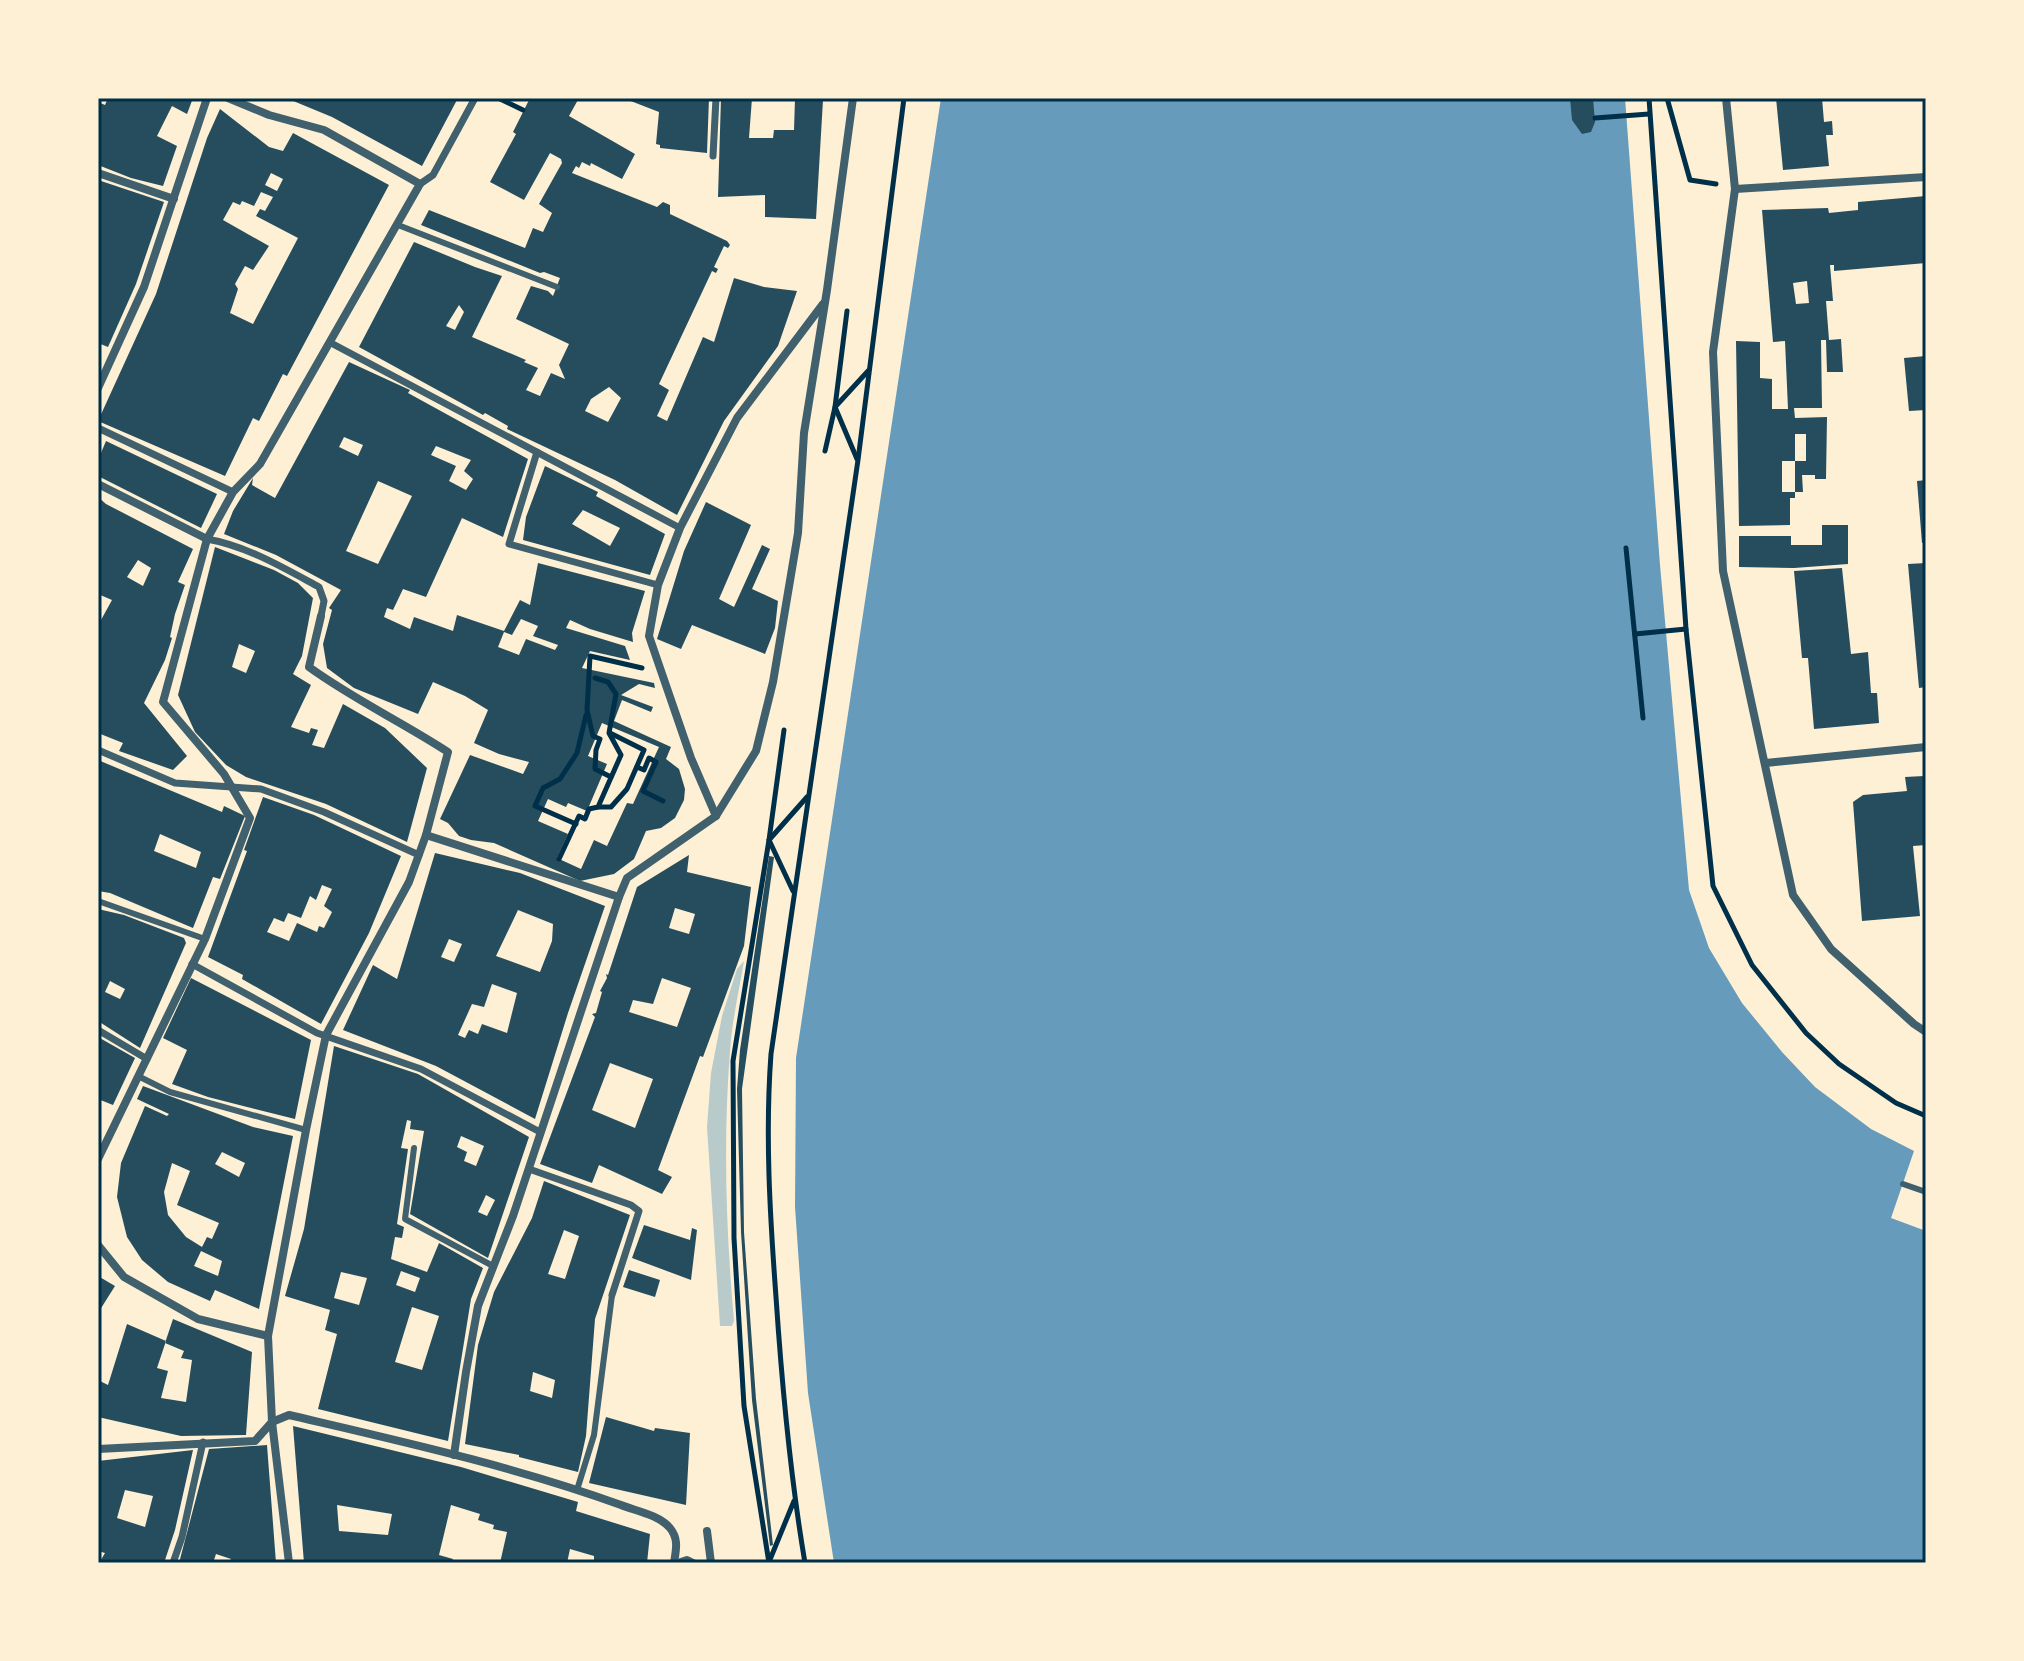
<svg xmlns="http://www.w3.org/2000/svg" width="2024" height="1661" font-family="'PT Sans Narrow',sans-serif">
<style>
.green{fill:#b9caca}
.water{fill:#669bbc}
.building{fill:#264d5e;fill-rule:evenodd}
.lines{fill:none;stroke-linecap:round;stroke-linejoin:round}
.path{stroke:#003049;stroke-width:5}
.service{stroke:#3f606c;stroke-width:6}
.pedestrian{stroke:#3f606c;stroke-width:7}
.minor{stroke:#3f606c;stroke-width:8}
.neatline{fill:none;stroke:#003049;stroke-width:3}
</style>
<rect width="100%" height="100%" fill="#fdf0d5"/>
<!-- green -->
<path class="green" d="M744,961C739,991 732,1021 730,1051C723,1141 726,1231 734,1321L732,1326H720L707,1127L711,1073L722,1016L737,969Z"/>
<!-- water -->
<path class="water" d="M941,98H1625L1660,565L1689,890L1709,948L1742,1003L1782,1052L1815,1087L1871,1129L1914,1151L1891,1218L1926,1231V1563H834L808,1393L795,1207L796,1058Z"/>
<!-- building -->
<g class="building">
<path d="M108,98H193L187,114L172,106L157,136L177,146L163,186L131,178L98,165V102L105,105Z"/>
<path d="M286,98H458L422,166L332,117Z"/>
<path d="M530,98H579L569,116L635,154L622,179L591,163L590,166L582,162L579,168L576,166L572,173L657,207L663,202L670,205V214L727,241L730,245L728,248L724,246L714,267L718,269L716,273L712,271L659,384L669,390L657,416L667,421L703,337L714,342L734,278L764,287L797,291L778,346L724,421L677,515L615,480L507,429L508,426L485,413L483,415L359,347L414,242L475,267L502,276L472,337L526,360L524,362L538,368L526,390L540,396L551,373L565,379L559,365L569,344L516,319L531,286L548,291L553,296L560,278L544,272L540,273L421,225L429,210L525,248L533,228L543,232L552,213L539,204L562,163L561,159L550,153L524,200L490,182L516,134L513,132ZM459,305L464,312L455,330L446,326ZM609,387L621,398L608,422L585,411L591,399Z"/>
<path d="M623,98H709L707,153L660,148V145L656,144L659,112Z"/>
<path d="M721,98H752L749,138H773L774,130H794L795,99L823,100L816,219L765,217V195L718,197Z"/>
<path d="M1570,98H1593L1595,122L1591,132L1582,134L1572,120Z"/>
<path d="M1776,98H1822L1824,122L1832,121L1833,135H1826L1829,166L1783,170Z"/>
<path d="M220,109L269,147L283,151L293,133L389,185L287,376L283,374L259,421L253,418L225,476L98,421L156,294L207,138ZM271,173L283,179L277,191L265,185ZM261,192L273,197L265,211L260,209L256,216L298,238L253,324L230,313L238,289L235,284L245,266L253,270L269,246L223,220L233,202L240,205L242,201L254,206Z"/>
<path d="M98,180L164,202L136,284L108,347L98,343Z"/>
<path d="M1926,196V263L1834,271V265H1830L1833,301H1826L1829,340L1841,339L1843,372H1827L1826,340H1821L1822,408H1794L1795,418L1827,417L1826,479H1815V475H1802L1803,492H1795V461H1806V434H1795V461H1782V492H1795V498H1790V525L1739,526L1736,341L1760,342V378L1772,379V409H1788L1785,341L1773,342L1762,210L1828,208L1829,213L1858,210V202ZM1807,281L1809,303L1796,304L1793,283Z"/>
<path d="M1926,356V410L1909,411L1904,358Z"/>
<path d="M349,362L410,390L408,393L528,459L503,537L462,518L426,597L403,589L393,610L387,608L384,617L410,629L414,617L453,631L457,615L504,631L520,600L530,605L538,563L645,591L632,633L633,642L590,629L570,620L566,628L625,646L630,660L590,651L582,668L654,683L655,688L639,684L621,695L653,707L651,712L622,700L614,721L671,747L666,759L679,769L685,789L684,800L675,818L661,828L646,831L634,859L614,874L580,881L494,843L471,840L459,836L448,823L440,819L470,755L523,774L529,762L499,754L474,743L488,710L465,696L433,682L418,714L354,688L327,668L323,644L332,610L329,608L341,590L276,555L224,534L233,511L253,478L252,485L275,498ZM344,437L363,445L358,456L339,447ZM436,446L471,460L464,471L473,479L466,490L449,481L456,466L431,455ZM378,481L412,496L378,564L346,551ZM521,619L538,626L533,636L558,645L555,650L526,639L519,655L498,647L504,632L512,635ZM602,723L659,747L633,804L627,803L607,846L594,840L581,869L557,858L568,834L538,821L548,799L566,807L568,803L587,811L607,764L588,756Z"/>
<path d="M106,441L217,494L201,528L98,476V460Z"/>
<path d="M545,466L598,492L596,496L665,534L650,575L523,540L526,517ZM583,510L620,528L610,546L572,524Z"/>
<path d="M1926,480V542L1922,543L1917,481Z"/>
<path d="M98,497L106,504L193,549L178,582L185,585L175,614L170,637L172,638L165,660L144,703L187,756L173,770L119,751L123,743L98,733V618L101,620L112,600L98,594ZM138,560L151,568L143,586L127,577Z"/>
<path d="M706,502L751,525L719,599L734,607L762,545L770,549L752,589L778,601L775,628L765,654L692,625L681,649L657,639L684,551Z"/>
<path d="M1822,525H1848V564L1794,568L1739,567V536H1791V545H1822Z"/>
<path d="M215,547L274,570L298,583L313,598L302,656L293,674L311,685L291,727L309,733L311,728L318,730L312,745L324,748L343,704L385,728L427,768L407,842L326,804L246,777L226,765L195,732L178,695ZM239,644L255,651L246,673L232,667Z"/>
<path d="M1926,563V687L1919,688L1908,564Z"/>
<path d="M1842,568L1851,654L1868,652L1871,693H1877L1879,723L1814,729L1808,658H1802L1794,571Z"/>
<path d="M98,760L222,812L224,806L245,816L220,879L213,877L193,928L110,893L98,891ZM160,834L201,852L196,868L154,851Z"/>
<path d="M1924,776L1926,845L1913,846L1920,916L1862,921L1853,802L1863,795L1907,791L1905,777Z"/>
<path d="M263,797L314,815L401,856L369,933L321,1024L242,979L243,975L208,957L247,851L244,850ZM322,885L332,889L324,906L332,912L324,928L319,926L317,932L297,923L289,941L267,932L274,918L284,922L288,913L301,918L310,896L316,900Z"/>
<path d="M435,853L520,873L605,906L568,1013L535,1119L436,1066L343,1030L373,965L397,979ZM518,910L553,924L552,941L540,972L496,956ZM449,939L462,944L454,962L441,957ZM492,984L517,993L507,1033L482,1024L478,1034L469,1030L465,1038L458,1035L472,1004L484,1007Z"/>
<path d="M689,855L687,872L751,887L744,946L703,1057L700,1056L658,1170L672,1177L662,1194L599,1165L592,1183L540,1164L595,1017L592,1014L596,1013L602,992L600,991L607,978L606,974L608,975L637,887ZM675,908L695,914L689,934L669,928ZM662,978L691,988L677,1027L629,1012L633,1000L653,1004ZM610,1063L653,1079L635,1128L592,1110Z"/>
<path d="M769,856L774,857L742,1089L744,1232L756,1399L773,1545L770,1546L752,1400L741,1232L737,1089L740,1050Z"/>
<path d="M98,909L124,915L184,938L186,943L140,1048L98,1021V977L100,974L98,972ZM110,981L125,989L120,999L105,992Z"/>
<path d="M191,978L311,1040L295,1119L208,1097L172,1084L187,1050L163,1038Z"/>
<path d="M98,1037L135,1058L113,1105L98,1099Z"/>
<path d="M334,1046L418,1074L529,1137L488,1258L410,1214L424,1131L410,1129L411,1121L407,1120L401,1148L408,1149L397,1224L404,1227L402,1238L395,1237L391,1259L427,1272L439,1243L483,1268L471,1299L448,1441L318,1409L337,1334L325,1330L330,1310L285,1296L304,1229ZM461,1136L484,1146L476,1166L464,1161L467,1152L457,1147ZM486,1195L495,1200L487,1216L478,1212ZM401,1271L420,1278L415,1292L396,1285ZM341,1272L367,1278L359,1305L334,1298ZM412,1307L439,1316L422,1370L395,1362Z"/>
<path d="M143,1086L253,1127L293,1136L259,1309L215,1290L210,1301L168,1282L142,1260L127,1237L117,1197L121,1163L145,1106L167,1116L169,1114L137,1099ZM222,1152L245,1163L239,1177L215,1164ZM172,1163L190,1171L177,1205L219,1223L212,1239L207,1237L202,1247L186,1237L168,1215L164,1192ZM201,1251L222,1261L218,1276L194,1266Z"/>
<path d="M544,1181L630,1215L595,1319L586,1436L578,1472L519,1457V1455L465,1444L478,1345L494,1292L532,1218ZM564,1230L579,1236L565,1279L548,1274ZM533,1372L555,1380L552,1398L530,1391Z"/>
<path d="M644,1225L690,1240L692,1228L697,1230L691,1280L632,1258Z"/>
<path d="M629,1270L660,1280L655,1297L623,1287Z"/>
<path d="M98,1276L115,1286L98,1313Z"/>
<path d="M173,1319L252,1352L246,1435L181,1436L98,1417V1380L108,1385L127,1324L166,1341L157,1368L168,1371L161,1398L186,1402L192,1360L181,1358L184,1351L165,1343Z"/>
<path d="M606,1417L654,1431L655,1428L690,1433L686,1505L589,1483Z"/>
<path d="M293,1426L461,1467L578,1502L576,1511L650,1534L647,1563H594V1556L570,1549L567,1563H500L507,1532L493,1529L494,1525L478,1520L480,1514L451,1505L439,1555L453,1559L452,1563H304ZM337,1505L392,1514L388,1535L339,1531Z"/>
<path d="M267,1445L276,1563H229L231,1559L216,1554L213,1563H179L209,1449Z"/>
<path d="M193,1450L175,1530L164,1563H99L105,1553L98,1551V1461ZM125,1490L153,1496L145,1527L117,1518Z"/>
</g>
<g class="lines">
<!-- path -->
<g class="path">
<path d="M498,98L523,110"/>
<path d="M1649,98L1686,629L1713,886L1752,965L1806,1033L1839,1064L1896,1103L1926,1116"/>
<path d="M1667,98L1690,180L1716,184"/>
<path d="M1595,118L1649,114"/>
<path d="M825,451L835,407L847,311"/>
<path d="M857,459L835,407L868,371"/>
<path d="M1626,548L1643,718"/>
<path d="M1635,634L1686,629"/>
<path d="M637,767L644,770L649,758L656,762L643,791L663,801"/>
<path d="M611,777L595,769L596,750L600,739L593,736L587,710L590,656L642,668"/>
<path d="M598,807H611L627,789L644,750L610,733"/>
<path d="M576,824L535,806L543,788L560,779L577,753L586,715"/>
<path d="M559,859L579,816L585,819L589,809L598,807L621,755L609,733L616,694L608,682L595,678"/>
<path d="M793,891L769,840L807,797"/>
<path d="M769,1562L794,1501"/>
<path d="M769,1563L744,1406L734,1238L733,1061L769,840L784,730"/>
<path d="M805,1563C790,1475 782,1386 776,1297C770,1216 765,1135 771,1054L858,460L904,98"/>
</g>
<!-- service -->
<g class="service">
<path d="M398,225L557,287"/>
<path d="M98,901L205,939"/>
<path d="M138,1076L170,1092L306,1130"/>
<path d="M414,1148L405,1219L493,1266"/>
<path d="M1903,1184L1926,1192"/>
<path d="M577,1490L594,1435L612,1295"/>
</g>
<!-- pedestrian -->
<g class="pedestrian">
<path d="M713,156L716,98"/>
<path d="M420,184L433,175L475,98"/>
<path d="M331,343L680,528"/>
<path d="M98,428L233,492"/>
<path d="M537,452L509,544L658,585"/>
<path d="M207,539C247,546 284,568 319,587L324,601L321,616"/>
<path d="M98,750L175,783L261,789L324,812L419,855"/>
<path d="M192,964L317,1033L421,1069L540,1132"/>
<path d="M98,1030L147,1059"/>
<path d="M529,1169L631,1205L639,1211L612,1295"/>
<path d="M173,1563L182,1537L203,1442"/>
</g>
<!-- minor -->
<g class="minor">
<path d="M1726,98L1735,189L1713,352L1723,571L1793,895L1831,949L1914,1024L1926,1032"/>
<path d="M98,173L174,199"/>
<path d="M1735,189L1926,177"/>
<path d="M98,388L144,287L207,98"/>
<path d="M98,484L207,539"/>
<path d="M1766,763L1926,747"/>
<path d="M716,816L691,758L649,636L658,585L680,528L737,418L823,304"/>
<path d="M426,835L619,897"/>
<path d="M98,1159L205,939L250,818L224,774L163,702L207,539L233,492L260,464L420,184L324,130L269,115L228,98"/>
<path d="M98,1245L124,1277L198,1319L268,1336"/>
<path d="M98,1449L255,1441L272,1422L289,1415C400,1441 513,1466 621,1505C636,1511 659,1515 670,1528C679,1539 676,1550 674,1563"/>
<path d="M454,1455L466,1372L478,1306L513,1216L619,897L627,878L716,816L756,751L773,682L798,533L804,433L827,290L853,98"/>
<path d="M707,1531L711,1563"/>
<path d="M289,1563L272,1422L268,1336L306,1130L326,1035L409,882L426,835L448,752C402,722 353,699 309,667L321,616"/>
<path d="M678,1563L687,1560L693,1563"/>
</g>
</g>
<!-- border -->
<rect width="2024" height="1661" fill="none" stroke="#fdf0d5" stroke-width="200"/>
<rect x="100" y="100" width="1824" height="1461" class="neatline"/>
</svg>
